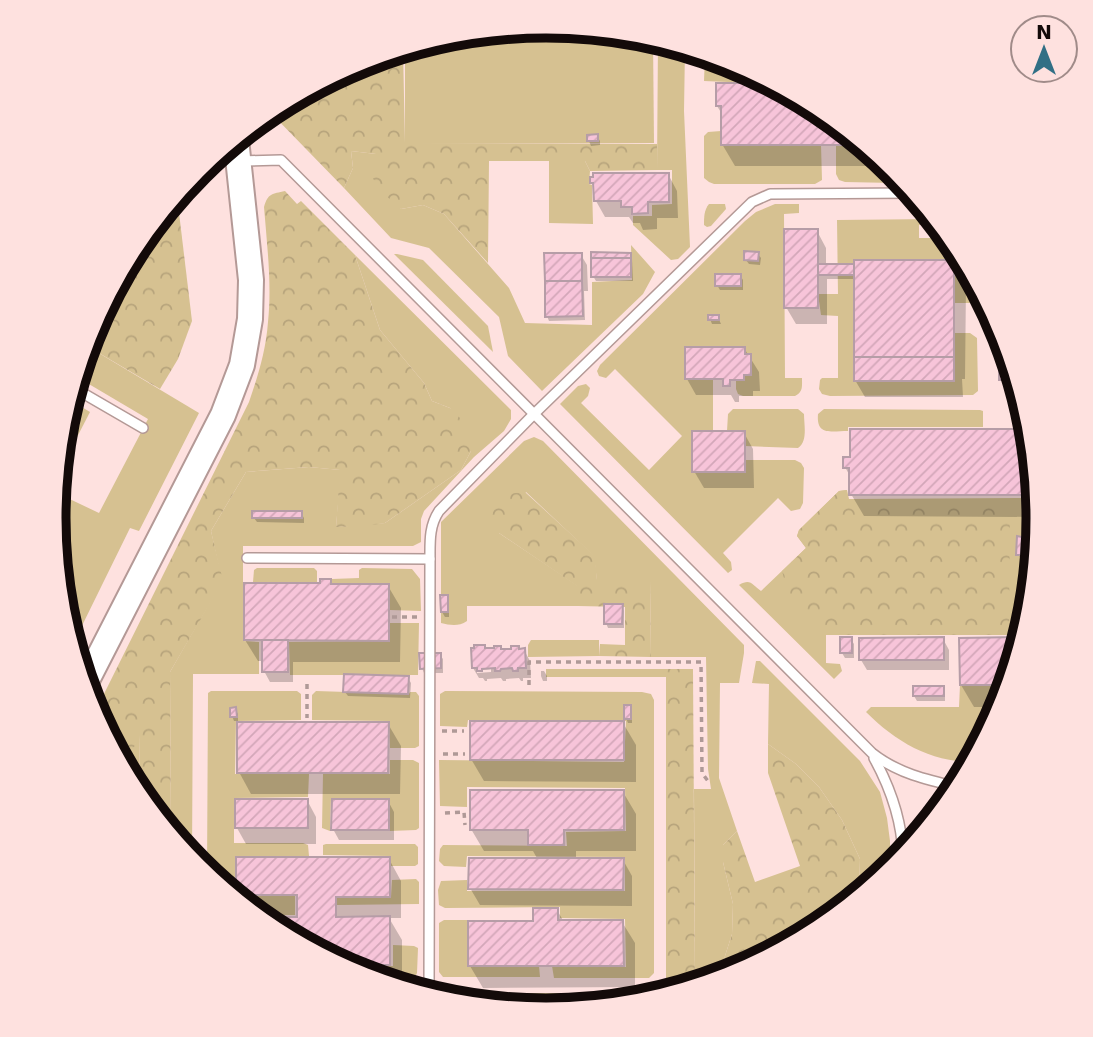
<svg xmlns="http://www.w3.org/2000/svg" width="1093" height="1037" font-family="'DejaVu Sans',sans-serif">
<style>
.grass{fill:#d6c191}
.forest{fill:url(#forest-crowns)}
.shadow{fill:#0003;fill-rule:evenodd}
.building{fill:url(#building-hatch);stroke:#b69da7;stroke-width:2}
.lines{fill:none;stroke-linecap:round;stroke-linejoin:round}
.lane-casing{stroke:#b49996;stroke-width:12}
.secondary-casing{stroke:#b49996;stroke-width:28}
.path{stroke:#af9997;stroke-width:3.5;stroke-dasharray:5 5;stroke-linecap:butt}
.lane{stroke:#fff;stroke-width:9}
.secondary{stroke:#fff;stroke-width:24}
.rim{fill:none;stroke:#130a09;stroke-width:9}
</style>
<defs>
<pattern id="forest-crowns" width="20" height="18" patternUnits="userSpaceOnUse" patternTransform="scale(1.75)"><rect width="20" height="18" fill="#d6c191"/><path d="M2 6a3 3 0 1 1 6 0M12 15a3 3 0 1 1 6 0" fill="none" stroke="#b7a47c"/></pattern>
<pattern id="building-hatch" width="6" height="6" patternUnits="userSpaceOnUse" patternTransform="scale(1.75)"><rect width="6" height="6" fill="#f7c4d9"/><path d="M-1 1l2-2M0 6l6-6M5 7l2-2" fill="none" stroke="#d3a7b9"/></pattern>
</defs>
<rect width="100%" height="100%" fill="#fee1df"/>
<!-- grass -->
<g class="grass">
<path d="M547,26L643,36L653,39L654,143L405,144V50L451,36Z"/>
<path d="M658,40L685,48L684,111L690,247L678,259L671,260L633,225V216H652V205L672,204V170H657Z"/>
<path d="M705,55L735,64L752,73V83L704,81Z"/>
<path d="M721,131V145H821L822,180L815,184H714L709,182L704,178V136L708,132Z"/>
<path d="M836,145H864L895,171L902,180L895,183L845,182L839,180L836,174Z"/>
<path d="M351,151L376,154L401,209L423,205L444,214L509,288L525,323L592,325V282L632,280L631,245L655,272L643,294L542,391L508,356L499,317L429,248L391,238L344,188L353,168Z"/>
<path d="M549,161H585L590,171L589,184L592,185L593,224L549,223Z"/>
<path d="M709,204H725L726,209L711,226L707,227L704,225C704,217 704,210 709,204Z"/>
<path d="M775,204H799V213L784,214L785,378H802C802,387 803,392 795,396H743L738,394L736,389V380H744V375H751V355L745,354V347H685V379H713V431L745,472V460H795L801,463L804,468L803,503L800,509L791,511L778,498L723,553L731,562L732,570L728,573L560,404L578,386L586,384L590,388L588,396L581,403L649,470L682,436L615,369L606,378L599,376L597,371L600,365L745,221L756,212Z"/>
<path d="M935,219L940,225H919V238H950L956,245L978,287V298L972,303H954V260H854V380L954,381V333H970L977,338L978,391L973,395L830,396L822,394L819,389L820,380L822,378H838V316L821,315L818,294H838L837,220Z"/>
<path d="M394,254H397L423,260L488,326L493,352Z"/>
<path d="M355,255L511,410V419L504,431L474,457L424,511L421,519V542L413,546H243V641L259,642V674H193L192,859L171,833L170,672L222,581L211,531L246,472L309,467L341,470L336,527L385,523L461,470L471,451L450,408L432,401L424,383L380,330Z"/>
<path d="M87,346L199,413L139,531L130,528L73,644L64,614L54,518L57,493L99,513L148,419L77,377Z"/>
<path d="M70,400L90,412L59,472L64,422Z"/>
<path d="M733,409H798L804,414C804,425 808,441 798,448L745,446V431H727L728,414Z"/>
<path d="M824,409L980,410L983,411V427H848V431C831,431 816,436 818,414Z"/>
<path d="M534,437L543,441L744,645V653L739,683H720L719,778L737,831L723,845V862L733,904L732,934L718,978L695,985L694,789H711L708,769L706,657H651L650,581H597L594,556L526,492L499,533L578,586V606H467V621C458,627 450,625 441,623V522L524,441Z"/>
<path d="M847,490L849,499L1037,498L1039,521L1024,522L1023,635H826V663L840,664L842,671L834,679L739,585C751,578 752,585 761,591L806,548L797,536L799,530L839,491Z"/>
<path d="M257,568H314L317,571V582H253L254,570Z"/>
<path d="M362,568L412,569L420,579L421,611L390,610V583H332V579L359,578V570Z"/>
<path d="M390,623H419L418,675H290L289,642L388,641Z"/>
<path d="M531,640H599V656L528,657V645Z"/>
<path d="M756,661H760L860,761L880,792L887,818L890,841V870L859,896L860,859L842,820L819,787L796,764L768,744L769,684L752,683Z"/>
<rect x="546" y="669" width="120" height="8"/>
<path d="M960,685H1008L1001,707L972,762C930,762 895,741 866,712L871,707H959Z"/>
<path d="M211,691H297L301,694V720L236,721L235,774H309L308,797L234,798V843H303L308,845L309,856H235V896L207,874L208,693Z"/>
<path d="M316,691L409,694L410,692H416L419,696V746L415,748H390L389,721L312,720V695Z"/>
<path d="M445,691L642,692L651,694L654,700V973L649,978H554L552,966L626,967L625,919L560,918V907L445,908L439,905L438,890L441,881L467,880V891H625V857L467,856L466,867L444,866L439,861L440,849L443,845L567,846L566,832L626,831L625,788L467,787V807L440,806L439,760L624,762L626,721L468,720L467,727L440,726V694Z"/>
<path d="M140,733L139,795L124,767Z"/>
<path d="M390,760H413L419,763V828L416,830L390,831V798H331L330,831L322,828L323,774H390Z"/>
<path d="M326,844H415L418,847V864L415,866H391L390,856L323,855V845Z"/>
<path d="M416,879L419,882V904L337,905V898L391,897L392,880Z"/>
<path d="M235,896H295V915H258Z"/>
<path d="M444,920H468L469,966H539L540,977H443L439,972V923Z"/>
<path d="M393,945L414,946L418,948L417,973L415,977C387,977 370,980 345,966H393Z"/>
<path d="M648,992L652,998L630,1003V993Z"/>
<path d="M443,993H623V1003L606,1005H487L450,1001L439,998Z"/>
</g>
<!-- forest -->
<g class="forest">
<path d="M403,50L405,143L657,144V170L590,171L585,161H489L488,263L444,214L423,205L401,209L384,194L369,173L376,154L351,151L353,168L344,188L270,112L358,64Z"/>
<path d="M285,191L297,204L301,201L355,255L380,330L424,383L432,401L450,408L465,423L474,437L471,451L461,470L385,523L366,526L336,527L340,470L309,467L246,472L211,531L223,581L170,672L171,833L139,795L140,735L124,767L95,712L249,402C258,376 266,350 268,322C272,284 267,245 264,207C268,193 272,194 285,191Z"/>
<path d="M177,196L192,321L178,359L160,389L87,346L92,330L137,245Z"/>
<path d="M847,490L846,503H1010L1009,635H826L788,593L782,571L806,548L797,536L799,530L839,491Z"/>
<path d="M525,492L595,556L597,580L650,581L651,657L599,656L600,644L625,645V607L578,606L577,586L499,533L492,515L496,503L505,494Z"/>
<path d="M666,669H693L695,985L666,994Z"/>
<path d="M768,744L796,764L819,787L842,820L860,859L859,896L820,928L735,973L718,978L732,934L733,904L723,862V845L737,831L755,882L800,866L768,773Z"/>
</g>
<!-- shadow -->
<g class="shadow">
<path d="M717,106L820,109L889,166H735L722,144V114Z"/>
<path d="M597,136L600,141V145L591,146L589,141Z"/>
<path d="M668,174L677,191L678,218H657V229L643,230L640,223H633L629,217H605L596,201L595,189L592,183Z"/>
<path d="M817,231L826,248V266L953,262L966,284L965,379H962L963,397H865L855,380L856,279H827V324H796L786,307Z"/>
<path d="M630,254L632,259L633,281H596L593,276Z"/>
<path d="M758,254L761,258L760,265L749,264L746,260Z"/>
<path d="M581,255L587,265L588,291H584L585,320L549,321L547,316Z"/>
<path d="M740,275L743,280V290H720L717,285Z"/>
<path d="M718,317L721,324H712L710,319Z"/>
<path d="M744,348L759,372L760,391H753V396H739V402H735L731,395H696L687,379Z"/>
<path d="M1007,350L1011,361V384H1004L1001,379Z"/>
<path d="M1016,380L1022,399H1019L1017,394V390H1018L1016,387Z"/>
<path d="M1030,431L1039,517L864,516L851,494V478L845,467Z"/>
<path d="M744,433L753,449L754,488H704L694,471Z"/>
<path d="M301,513L304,518V523L257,522L254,518Z"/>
<path d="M1021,538L1024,543L1023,559H1021L1018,554Z"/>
<path d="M330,581L332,586H388L401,608L400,662H293V682H270L264,671V661H258L245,640L322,585Z"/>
<path d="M447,597L449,601V617H445L442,612Z"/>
<path d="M622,606L624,611V628H608L606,623Z"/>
<path d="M851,639L854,644V658H845L842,653Z"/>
<path d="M943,639L949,650V670H867L861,660Z"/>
<path d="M1022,639L1001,707H974L961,685V640Z"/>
<path d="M486,650H524L530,661L531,678H523V681H521L519,678L506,679V681H503L501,678L487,679V681H485L483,678H479L473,668ZM491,669V672L477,673V670Z"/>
<path d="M440,655L443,659V673H424L422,668Z"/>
<path d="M541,671H544L547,676V681H543L541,676Z"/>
<path d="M408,678L411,683L410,698L348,696L345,692Z"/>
<path d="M943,688L945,693V701H917L914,696Z"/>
<path d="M630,707L632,712V723H628L626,718Z"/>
<path d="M235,709L238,714V721H234L232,716Z"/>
<path d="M623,723L636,745V782L484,781L471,759Z"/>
<path d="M388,724L401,746L400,794H251L239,772Z"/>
<path d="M623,792L636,814V851H576V860H623L632,876V906L480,905L470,888L538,860L533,851H484L471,829Z"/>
<path d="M307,800L316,817V844H246L237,828Z"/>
<path d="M388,801L394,812V840H339L333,829Z"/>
<path d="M389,859L401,881V918H389L402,940V987L358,973L273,928L241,902L237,895Z"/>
<path d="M557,910L564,922H622L635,943V987L483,988L470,966L535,922Z"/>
</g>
<!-- building -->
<g class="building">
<path d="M716,83H771L820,109L864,145H721V106H716Z"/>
<path d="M598,134V141H587V135Z"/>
<path d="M593,173H669V202H648V213L632,214V207H621V201H594L593,183H590V177H593Z"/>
<rect x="784" y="229" width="34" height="79"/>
<path d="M744,251L759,252L758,261L744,260Z"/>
<path d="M591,252L631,253V258H591Z"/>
<path d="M544,253H582V281H545Z"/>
<rect x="591" y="258" width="40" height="19"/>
<rect x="854" y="260" width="100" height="97"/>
<rect x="818" y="264" width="36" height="11"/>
<rect x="715" y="274" width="26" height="12"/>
<path d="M545,281H582L583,316L545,317Z"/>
<rect x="708" y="315" width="11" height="5"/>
<path d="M685,347H745V354H751V375H744V380H730V386H723V379H685Z"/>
<path d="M999,348H1007L1009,355V380H999Z"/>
<rect x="854" y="357" width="100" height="24"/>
<path d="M850,429H1030L1036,495H849V468H843V457H850Z"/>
<rect x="692" y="431" width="53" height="41"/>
<rect x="252" y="511" width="50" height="7"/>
<path d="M1027,523L1038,524L1029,615L1027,623Z"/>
<path d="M1017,536L1022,537L1021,555H1016Z"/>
<path d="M320,579H331V584H389V641L244,640V583H320Z"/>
<path d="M440,595H448V612H441Z"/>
<path d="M604,604H623L622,624H604Z"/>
<rect x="840" y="637" width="12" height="16"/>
<path d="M944,637V660H859V638Z"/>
<path d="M1022,637L1008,685H960L959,638Z"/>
<rect x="262" y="640" width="26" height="32"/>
<path d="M474,645H485V648H494V646H501V649H511V646H519V649L525,648L526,668H518V671H513L512,668L501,669L500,671H495V668L482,669V671H477V668H472L471,648H474Z"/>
<path d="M419,653H441V668L420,669Z"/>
<path d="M344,674L409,676L408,694L343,692Z"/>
<rect x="913" y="686" width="31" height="10"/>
<rect x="624" y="705" width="7" height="14"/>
<path d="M236,707L237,717H230V708Z"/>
<rect x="470" y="721" width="154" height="39"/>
<path d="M237,722H389L388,773H237Z"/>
<path d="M470,790H624V830H564V845H528V830H470Z"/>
<rect x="235" y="799" width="73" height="29"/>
<path d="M332,799H389V830H331Z"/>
<path d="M236,857H390V897H336V917L390,916V965H343L273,928L260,917H297V895H236Z"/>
<path d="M469,858H624L623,890L468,889Z"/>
<path d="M533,908H558V920H623L624,966H468V921H533Z"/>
<path d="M497,1006H596L546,1011Z"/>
</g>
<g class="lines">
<!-- lane casing -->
<g class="lane-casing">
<g id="lane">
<path d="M241,161L281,160L872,753C897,773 927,780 958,787"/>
<path d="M74,388L143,428"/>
<path d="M247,558L430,559"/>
<path d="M874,758C891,789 902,820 903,856"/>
<path d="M429,995L430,559C430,542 429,526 439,511L533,415L752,202L770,194L913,193"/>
</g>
</g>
<!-- secondary casing -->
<g class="secondary-casing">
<path id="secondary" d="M85,684L223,415L242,365L250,319L251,280L236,139"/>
</g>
<!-- path -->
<g class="path">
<path d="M392,617H418"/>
<path d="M307,684V718"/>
<path d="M529,685V662H701L702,773L708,781"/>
<path d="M442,731H464"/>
<path d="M443,754H465"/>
<path d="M445,813L464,812L465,825"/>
</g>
<!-- lane -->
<use href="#lane" class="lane"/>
<!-- secondary -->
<use href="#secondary" class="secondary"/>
</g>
<!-- crop -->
<path d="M0 0H1093V1037H0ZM66 518a480 480 0 1 1 960 0a480 480 0 1 1-960 0Z" fill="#fee1df" fill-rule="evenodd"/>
<path class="rim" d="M66 518a480 480 0 1 1 960 0a480 480 0 1 1-960 0Z"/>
<!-- north arrow -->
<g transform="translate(1044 49)"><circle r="33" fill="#fee1df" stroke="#a08b89" stroke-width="2"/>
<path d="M0-5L12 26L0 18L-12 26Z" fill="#316f85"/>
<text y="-10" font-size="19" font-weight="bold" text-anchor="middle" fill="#130a09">N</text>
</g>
</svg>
